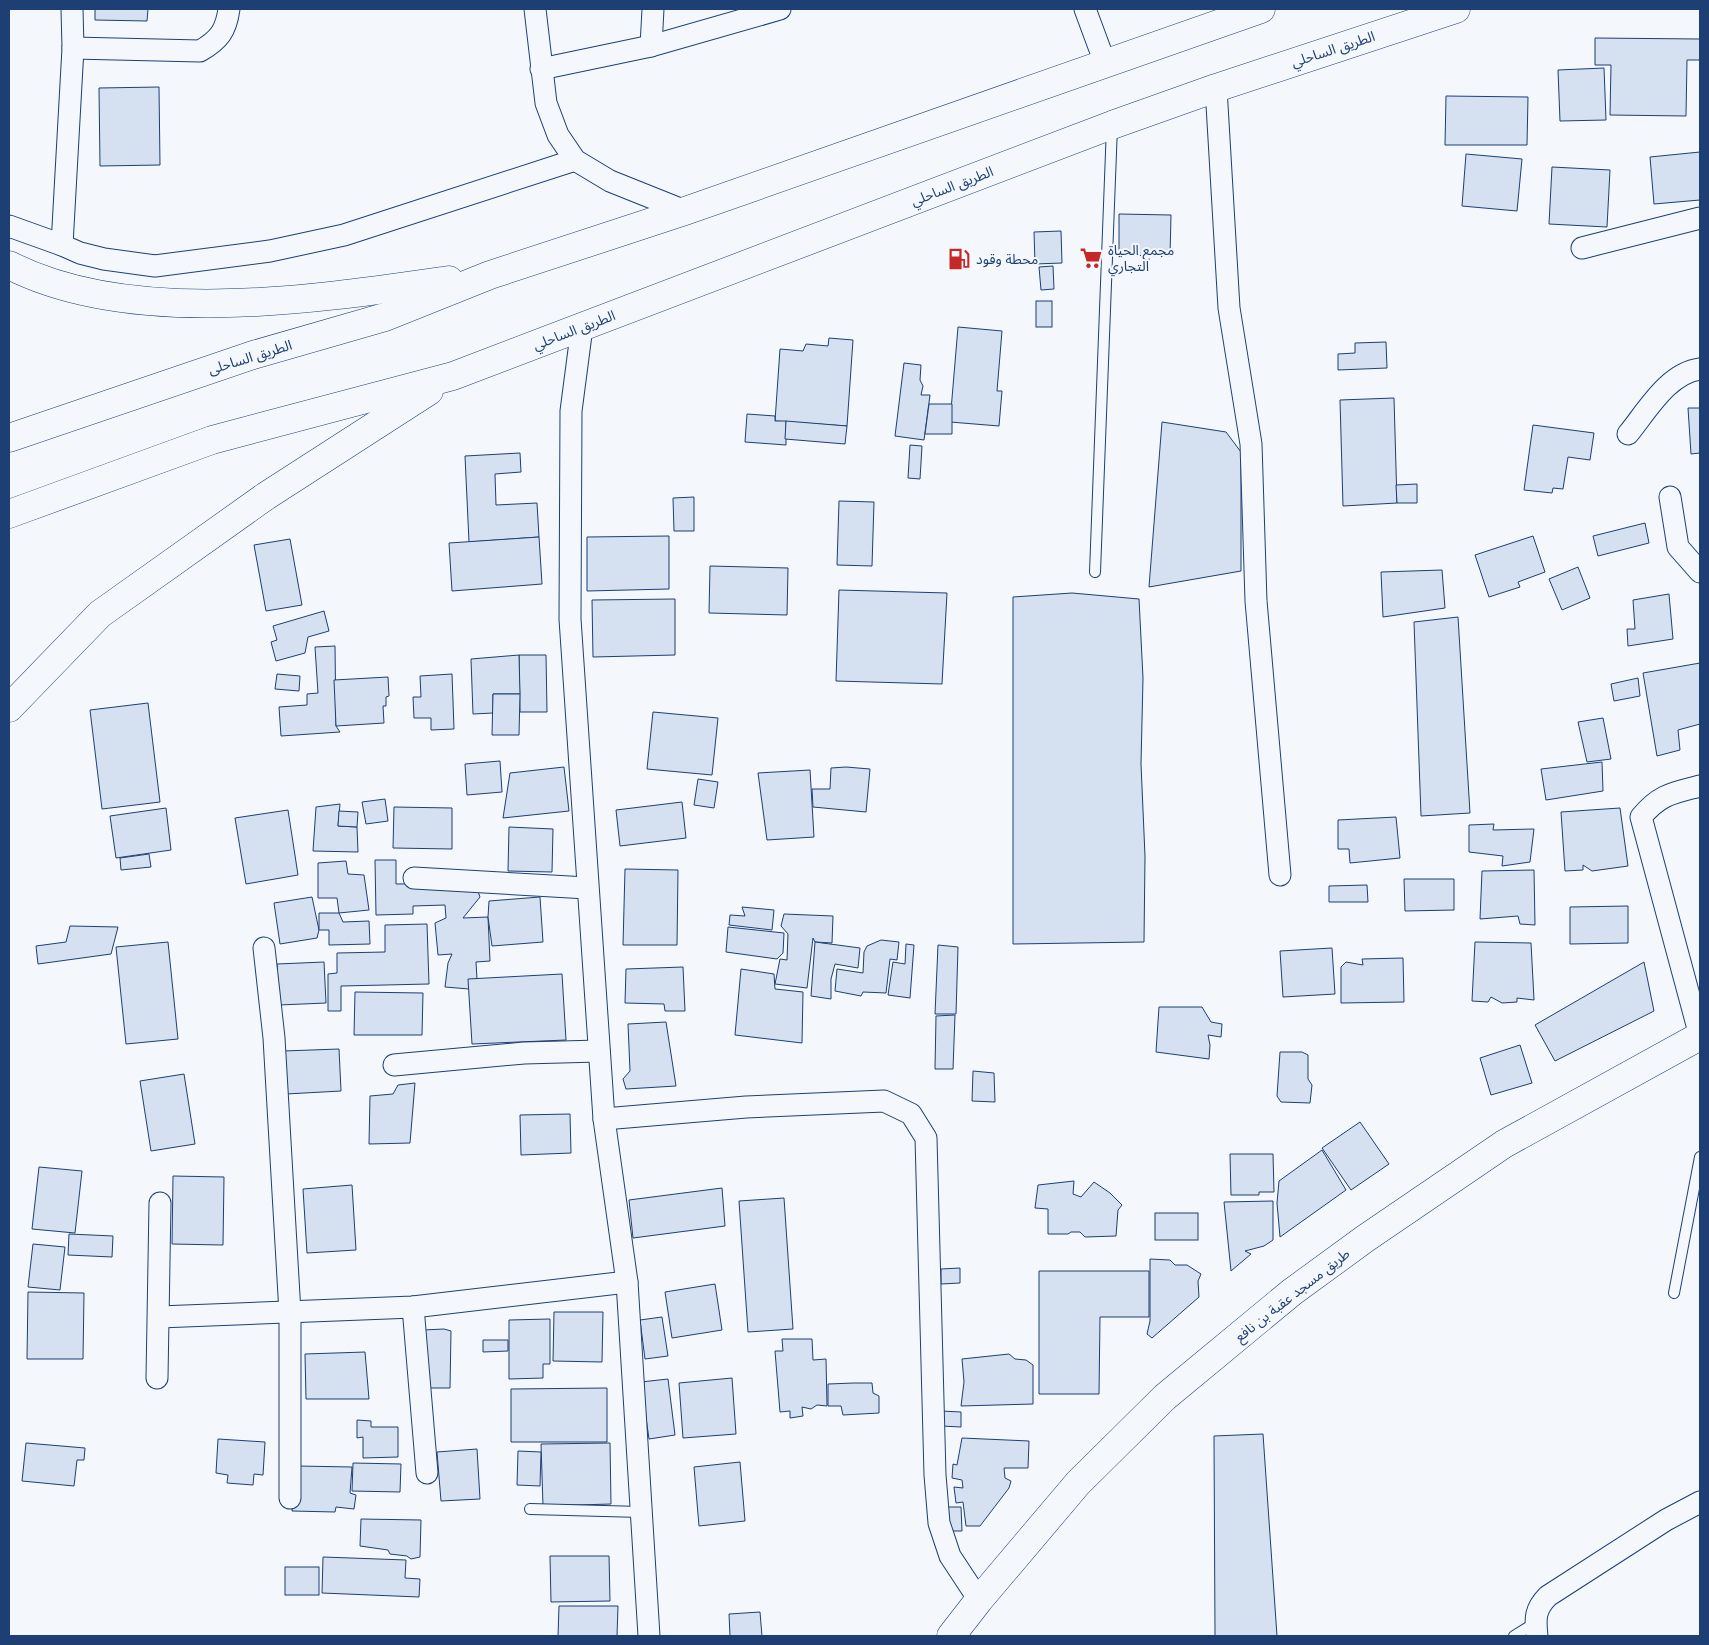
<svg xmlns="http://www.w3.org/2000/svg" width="1709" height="1645" font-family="'Noto Sans','Noto Sans Arabic',sans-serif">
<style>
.building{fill:#d5e0f0;stroke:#1d3f73}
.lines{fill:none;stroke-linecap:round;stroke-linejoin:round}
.lane-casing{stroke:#1d3f73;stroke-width:12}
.street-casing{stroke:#1d3f73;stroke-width:23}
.secondary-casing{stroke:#1d3f73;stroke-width:29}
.highway-casing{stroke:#1d3f73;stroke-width:29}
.lane{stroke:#f4f7fb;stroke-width:10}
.street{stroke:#f4f7fb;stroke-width:21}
.secondary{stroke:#f4f7fb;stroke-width:28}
.highway{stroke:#f4f7fb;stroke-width:28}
.labels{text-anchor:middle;stroke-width:4;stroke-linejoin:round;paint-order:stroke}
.street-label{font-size:14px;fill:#1d3f73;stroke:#f4f7fb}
.poi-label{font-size:14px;fill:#1d3f73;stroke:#f4f7fb;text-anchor:start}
</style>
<rect width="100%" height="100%" fill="#f4f7fb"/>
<!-- building -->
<g class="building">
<path d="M95,9H148L147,21L95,20Z"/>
<path d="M1595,38L1700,39V60H1687L1686,116L1610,115L1611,65H1595Z"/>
<path d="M1604,68L1606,120L1560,121L1558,70Z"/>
<path d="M159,87L160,165L100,166L99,88Z"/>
<path d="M1446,96L1528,97L1527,145H1445Z"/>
<path d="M1700,152V200L1654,204L1650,157Z"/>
<path d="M1466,154L1522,159L1517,211L1462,206Z"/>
<path d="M1552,167L1610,170L1607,227L1549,224Z"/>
<path d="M1119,214L1171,215L1170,256L1119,255Z"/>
<path d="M1061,231L1062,263L1035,264L1034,232Z"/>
<path d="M1053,266L1054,289L1041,290L1039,267Z"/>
<rect x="1036" y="301" width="16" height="26"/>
<path d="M958,327L1002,331L997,391H1002L999,426L950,422Z"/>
<path d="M829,338L853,340L847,426L775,421L780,349L803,351L806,344L828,346Z"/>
<path d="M1386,342L1387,368L1338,370V354L1355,353V343Z"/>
<path d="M904,363L921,365L920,380L923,386L921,395H930L924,440L895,436Z"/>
<path d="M1394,398L1397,503L1343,506L1340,400Z"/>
<path d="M929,404H952V434H925Z"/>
<path d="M1688,408H1700V453L1691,454Z"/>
<path d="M747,414L775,416V421H786V445L745,442Z"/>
<path d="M786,421L847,426L845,444L785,439Z"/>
<path d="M1162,422L1226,432L1241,452V571L1149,587Z"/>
<path d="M1533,425L1594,433L1590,460L1568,457L1563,489L1553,488L1552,493L1524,490Z"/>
<path d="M910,445L922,446L920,479L908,478Z"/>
<path d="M520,453L521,472L495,474L496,505L537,503L539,537L469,542L465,456Z"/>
<path d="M1417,484V503H1397L1396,485Z"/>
<path d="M694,497V531H674L673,498Z"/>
<path d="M839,501L874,502L872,566L837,565Z"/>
<path d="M1645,523L1649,543L1598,556L1593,536Z"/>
<path d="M669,536V589L587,591V537Z"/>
<path d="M1533,536L1545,572L1518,582L1520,587L1489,597L1475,555Z"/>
<path d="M539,537L542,584L452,591L449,543Z"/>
<path d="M290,539L302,605L266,611L254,545Z"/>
<path d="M710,566L788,568L787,615L709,613Z"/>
<path d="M1578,567L1590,598L1562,610L1549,579Z"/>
<path d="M1442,570L1445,608L1383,617L1381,572Z"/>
<path d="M839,590L947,593L942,684L836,681Z"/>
<path d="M1072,593L1139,599L1143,678L1141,764L1145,856L1144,942L1013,944V597Z"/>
<path d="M1669,594L1673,639L1628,646L1627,629H1635L1633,600Z"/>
<path d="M675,599V655L593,657L592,600Z"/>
<path d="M324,611L329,631L308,637L305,653L276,661L271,642L277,640L273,626Z"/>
<path d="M1458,617L1470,813L1421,816L1414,622Z"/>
<path d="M335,646L336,726L340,732L281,736L279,707L307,705V694L318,693L315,647Z"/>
<path d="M519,655H546L547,712H520Z"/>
<path d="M519,655L520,694H493V713L473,714L471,659Z"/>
<path d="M1700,663V724L1678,730L1680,750L1657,756L1643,673Z"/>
<path d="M277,674L300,676L299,691L275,689Z"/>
<path d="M452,674L454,729L431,730V718H414L413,697H421L420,676Z"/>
<path d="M388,677L389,696L386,697V706H383L384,723L336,726L334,680Z"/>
<path d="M1638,678L1640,696L1614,701L1611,684Z"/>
<path d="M493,694H520L519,735H492Z"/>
<path d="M148,703L160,802L102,809L90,710Z"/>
<path d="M653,712L718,718L712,775L647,769Z"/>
<path d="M1603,718L1611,759L1587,762L1578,722Z"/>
<path d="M500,761L502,792L467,795L465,764Z"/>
<path d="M1602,762L1603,791L1546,800L1541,769Z"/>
<path d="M564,767L569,811L503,818L510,773Z"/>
<path d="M846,767L870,769L866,812L813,807L812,789H830L831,768Z"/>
<path d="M810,770L814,837L767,840L758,773Z"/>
<path d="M698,779L718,782L714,808L694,805Z"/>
<path d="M385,799L388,821L366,824L362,802Z"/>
<path d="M682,802L686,838L620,846L616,810Z"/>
<path d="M340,804L338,826L357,827L358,852L313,851L316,807Z"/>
<path d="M394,807L452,808V849L393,848Z"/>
<path d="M166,808L171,850L116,858L110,816Z"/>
<path d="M1620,808L1628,866L1592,871L1583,865V870L1565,871L1561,812Z"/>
<path d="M288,810L298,875L246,884L235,818Z"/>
<path d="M339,811L358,812L357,827L338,826Z"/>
<path d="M1396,817L1400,858L1350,863L1349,849H1338V820Z"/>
<path d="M1494,824L1493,830L1534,829L1530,862L1502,866L1503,856L1469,852V825Z"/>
<path d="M509,827L553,829L552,872L508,871Z"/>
<path d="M149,854L151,867L121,870L120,858Z"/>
<path d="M375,860H396V884L475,883L480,897L463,918L488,917L490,961L476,962L477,979L469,989L445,987L448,963L452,954L438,955L435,923L446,918L445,905L413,906V914L376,915Z"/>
<path d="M346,861L348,874L364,875L369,910L339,913L337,898H318V863Z"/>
<path d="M625,869L678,870L677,945H623Z"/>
<path d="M1534,870L1535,925L1520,924L1518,916L1480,919L1482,871Z"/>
<path d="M1404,879H1454V910L1405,911Z"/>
<path d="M1367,885L1368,902H1329V886Z"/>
<path d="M312,897L319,930L317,938L280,944L274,903Z"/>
<path d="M540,897L543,942L492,946L488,917L489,901Z"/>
<path d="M1628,906V943L1570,944V907Z"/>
<path d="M742,907L774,910L772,930L729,925L730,915L745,916Z"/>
<path d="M319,913H339L343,922L369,921L370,944L329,945V930H319Z"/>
<path d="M784,914L833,916L832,943L815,942L813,938L807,988L775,984L780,959L787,960L788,934L781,926Z"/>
<path d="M427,924L429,984L341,986V1011H328V974L337,973V953L385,952V925Z"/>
<path d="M70,926L118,927L111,954L38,964L36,946L66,942Z"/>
<path d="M728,927L784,933L783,953L777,959L726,952Z"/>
<path d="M881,940L899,942L897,960L890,959L886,993L863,992L861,996L835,991L837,969L863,973L864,952L867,946Z"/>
<path d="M168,942L178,1039L126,1044L116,947Z"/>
<path d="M815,942L860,948L858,968L835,964L831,979V999L811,996Z"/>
<path d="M1475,942L1531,943L1534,1000L1517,998V1002L1502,1003L1491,997L1488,1002L1472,1001Z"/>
<path d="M906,944L914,945L910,998L888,995L893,962L905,964Z"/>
<path d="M938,945L958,947L956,1014H935Z"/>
<path d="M1332,948L1335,994L1283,997L1280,951Z"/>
<path d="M1403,958L1404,1002L1341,1003V967L1346,962L1363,965L1362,959Z"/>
<path d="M324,962L326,1003L279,1005L277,964Z"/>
<path d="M1644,962L1654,1011L1555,1061L1535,1025Z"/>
<path d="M683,967L685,1011H665L664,1004L625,1003L626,969Z"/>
<path d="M741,969L774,974L775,989L803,992L802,1043L735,1035Z"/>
<path d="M562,974L566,1040L472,1044L468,979Z"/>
<path d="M355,992L423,993L422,1035H354Z"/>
<path d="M1159,1007H1202L1211,1022L1222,1024L1221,1037L1208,1035L1210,1045L1209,1059L1156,1052Z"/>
<path d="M955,1015L953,1069H935L936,1016Z"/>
<path d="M666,1022L676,1086L626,1089L623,1079L630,1071L628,1024Z"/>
<path d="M1520,1045L1532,1083L1491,1095L1480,1058Z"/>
<path d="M339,1049L341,1091L286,1094L283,1051Z"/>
<path d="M1280,1052H1302L1308,1055V1079L1312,1085L1310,1103L1281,1102L1277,1096Z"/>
<path d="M973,1071L994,1073L995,1102L972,1101Z"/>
<path d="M184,1074L195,1144L151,1151L140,1081Z"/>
<path d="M415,1083L410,1143L369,1144L370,1096L393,1094L398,1085Z"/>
<path d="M570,1114L571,1153L521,1155L520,1115Z"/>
<path d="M1360,1122L1389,1164L1351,1190L1322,1148Z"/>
<path d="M1322,1150L1346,1190L1280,1237L1277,1203L1279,1181Z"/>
<path d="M1230,1154H1273L1274,1192H1259V1195H1231Z"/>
<path d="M39,1167L82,1171L75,1233L32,1229Z"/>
<path d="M173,1176L224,1177L223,1245L172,1244Z"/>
<path d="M1074,1181L1073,1194L1081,1197L1094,1182L1110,1193L1122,1205L1118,1210L1116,1236L1085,1237L1080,1232H1071L1068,1234H1048V1209L1035,1208L1038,1185Z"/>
<path d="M352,1185L356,1250L307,1253L303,1189Z"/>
<path d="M722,1188L725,1226L633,1238L629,1200Z"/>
<path d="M784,1198L793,1329L748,1332L739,1201Z"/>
<path d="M1273,1201V1240L1264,1246L1245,1251L1251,1254L1231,1271L1224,1202Z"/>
<rect x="1155" y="1213" width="43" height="27"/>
<path d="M69,1234L113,1236L112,1257L68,1255Z"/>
<path d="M33,1244L65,1247L60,1290L28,1287Z"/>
<path d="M1150,1259L1170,1260L1175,1265H1187L1201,1274L1198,1281L1199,1297L1152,1338L1147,1334L1150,1321Z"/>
<path d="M960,1268V1283L941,1284V1269Z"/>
<path d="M1039,1271H1149V1317H1100L1099,1394H1039Z"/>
<path d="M715,1284L722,1330L672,1338L665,1292Z"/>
<path d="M28,1292L84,1293L83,1359H27Z"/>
<path d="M554,1312H603L602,1362L553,1361Z"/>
<path d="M662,1317L668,1356L645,1359L640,1320Z"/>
<path d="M550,1319V1364H543V1378L509,1379V1320Z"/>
<path d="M444,1329L451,1331L450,1388H425L423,1330Z"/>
<path d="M782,1339H812L813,1360L826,1359L827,1406L817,1405L811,1409L802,1407L803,1416L790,1418V1411L780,1412L775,1351H783Z"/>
<path d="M483,1340H508V1351L483,1352Z"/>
<path d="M365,1352L369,1399H306L305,1354Z"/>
<path d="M1009,1354L1015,1359L1026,1360L1033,1365V1404L961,1406L964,1382L962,1359Z"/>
<path d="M732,1378L736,1434L683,1438L679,1383Z"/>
<path d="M668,1379L675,1435L649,1439L641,1382Z"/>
<path d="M854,1383H872L873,1393L879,1396V1413L843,1415L841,1406H828V1384Z"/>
<path d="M607,1388V1442H511V1389Z"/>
<path d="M941,1411L961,1412V1427L941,1426Z"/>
<path d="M357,1420L371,1421V1427H398V1457L363,1458V1437L357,1438Z"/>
<path d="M1263,1434L1277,1636H1215L1214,1436Z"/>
<path d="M962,1438L1029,1441L1028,1468H1004L1005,1478L1011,1481L1009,1488L980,1526H966L963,1502L956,1503L954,1487L963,1488L962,1480L952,1478L953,1464L957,1465Z"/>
<path d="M218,1439L265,1442L263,1475L254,1474L253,1485L227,1483L228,1475L216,1473Z"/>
<path d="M26,1443L85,1448L84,1460H77L74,1486L22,1481Z"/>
<path d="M610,1443L611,1504L543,1506L541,1444Z"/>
<path d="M477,1449L480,1499L441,1501L437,1452Z"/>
<path d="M518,1451L541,1452L540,1486L517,1485Z"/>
<path d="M740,1462L745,1521L699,1526L694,1467Z"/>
<path d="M353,1463L401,1464L400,1492L352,1491Z"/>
<path d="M297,1466L352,1467L350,1493L356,1495L354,1509L336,1507L335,1512L292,1511Z"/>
<path d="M945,1507H961L962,1531H945Z"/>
<path d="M361,1519L421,1520L420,1557L411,1559L407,1556L390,1554L388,1550L360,1546Z"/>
<path d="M550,1556H609L610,1601L551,1602Z"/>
<path d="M323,1557L406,1560L405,1578L420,1579L419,1597L322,1593Z"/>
<rect x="285" y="1567" width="34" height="28"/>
<path d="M559,1606H618L617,1636H558Z"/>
<path d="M760,1612L762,1636H730L729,1614Z"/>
</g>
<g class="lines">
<!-- lane casing -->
<g class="lane-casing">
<g id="lane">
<path d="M1095,572L1112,126"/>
<path d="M1674,1293L1700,1157"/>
<path d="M530,1509L641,1512"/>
<path d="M1514,1636L1535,1623"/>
</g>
</g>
<!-- street casing -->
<g class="street-casing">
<g id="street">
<path d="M72,9L73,48L62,245L80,253L104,259L155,266L270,251L344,235L575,160"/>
<path d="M535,9L546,103L558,135L575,160L610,181L685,211"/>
<path d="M1085,9L1105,63"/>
<path d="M651,46L653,9"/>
<path d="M73,48L200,51C219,40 226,31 229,9"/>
<path d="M541,69L651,46L780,9"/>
<path d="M1216,88L1229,308L1251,444L1256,601L1280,875"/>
<path d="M9,226L62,245"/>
<path d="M1582,248L1700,218"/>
<path d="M582,327L571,411L570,619L604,1119L627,1282L649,1636"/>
<path d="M1628,434C1647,411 1668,373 1700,369"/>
<path d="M1670,497L1678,547L1700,572"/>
<path d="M1700,786C1673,793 1660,794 1641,817L1700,1036"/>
<path d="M414,878L587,888"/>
<path d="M264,948L274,1038L290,1313V1498"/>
<path d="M394,1065L524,1053L599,1051"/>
<path d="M604,1119L746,1107L884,1101L911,1114L926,1138L935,1475L939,1523L950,1556L979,1600"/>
<path d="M413,1307L427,1473"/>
<path d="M159,1317L413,1307L627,1282"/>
<path d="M157,1378L160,1203"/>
<path d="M1537,1636C1535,1618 1535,1609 1548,1596L1666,1520L1700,1502"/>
</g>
</g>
<!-- secondary casing -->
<g class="secondary-casing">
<path id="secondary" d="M951,1636L979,1600L1078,1483L1165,1397L1292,1292L1366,1238L1504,1144L1700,1036"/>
</g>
<!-- highway casing -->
<g class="highway-casing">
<g id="highway">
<path d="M9,265C132,328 317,299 449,280"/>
<path d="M9,438L253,355L385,317L490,275L685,211L1261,9"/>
<path d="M9,514L212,440L453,376L1112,125L1216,88L1456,9"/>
<path d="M9,708L100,614L266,496L429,391"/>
</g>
</g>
<!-- lane -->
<use href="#lane" class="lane"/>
<!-- street -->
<use href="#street" class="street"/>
<!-- secondary -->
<use href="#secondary" class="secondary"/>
<!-- highway -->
<use href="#highway" class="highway"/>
</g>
<!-- icons -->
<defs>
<g id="supermarket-bare" transform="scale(1.725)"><path d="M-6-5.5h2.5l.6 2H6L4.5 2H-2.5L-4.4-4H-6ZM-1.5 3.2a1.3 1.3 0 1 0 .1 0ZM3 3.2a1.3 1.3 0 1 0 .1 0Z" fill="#c62828" stroke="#f4f7fb" stroke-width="2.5" paint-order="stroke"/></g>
<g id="fuel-bare" transform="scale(1.725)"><path d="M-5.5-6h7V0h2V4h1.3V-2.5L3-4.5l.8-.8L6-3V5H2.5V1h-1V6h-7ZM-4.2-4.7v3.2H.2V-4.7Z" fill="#c62828" stroke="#f4f7fb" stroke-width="2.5" paint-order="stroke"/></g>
</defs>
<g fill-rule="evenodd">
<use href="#supermarket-bare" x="1091" y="258"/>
<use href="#fuel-bare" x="959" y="259"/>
</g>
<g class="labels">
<!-- street labels -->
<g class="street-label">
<text transform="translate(1333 49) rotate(-18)" y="5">الطريق الساحلي</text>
<text transform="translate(952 186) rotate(-21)" y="5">الطريق الساحلي</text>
<text transform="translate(574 330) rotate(-21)" y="5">الطريق الساحلي</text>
<text transform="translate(250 357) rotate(-17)" y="5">الطريق الساحلى</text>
<text transform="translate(1292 1295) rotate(-38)" y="5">طريق مسجد عقبة بن نافع</text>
</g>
<!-- poi labels -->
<g class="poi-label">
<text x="1108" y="255">مجمع الحياة<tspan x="1108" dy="16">التجاري</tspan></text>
<text x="976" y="264">محطة وقود</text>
</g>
</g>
<!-- border -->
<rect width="1709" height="1645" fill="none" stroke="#1d3f73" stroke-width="20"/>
</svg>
